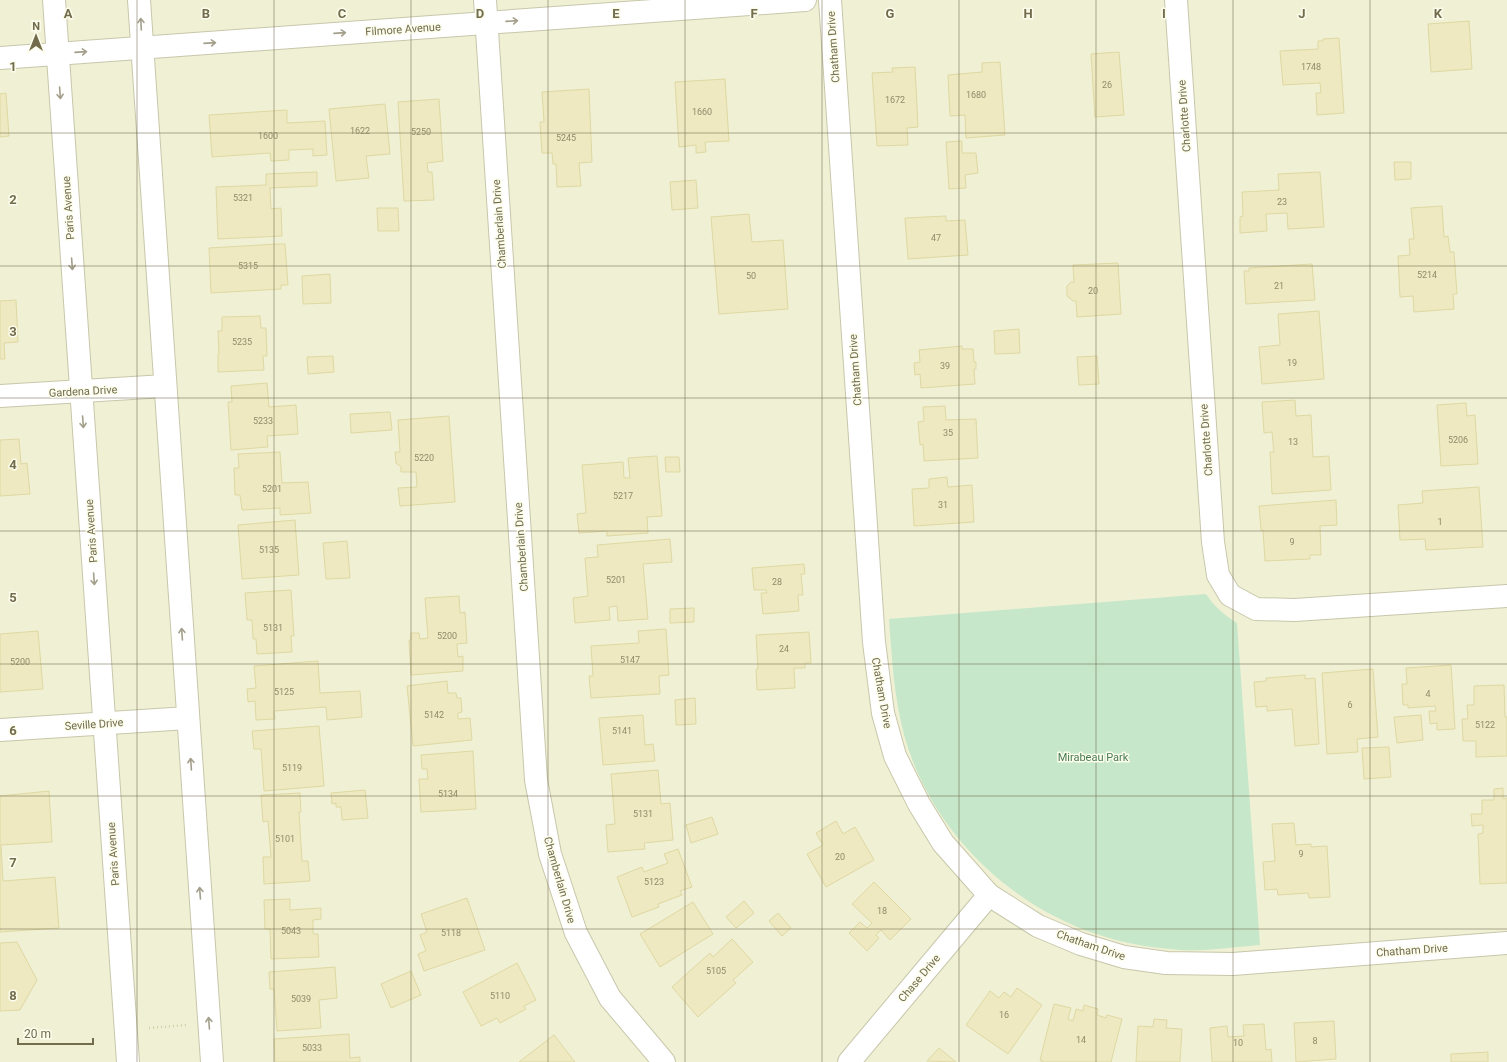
<svg xmlns="http://www.w3.org/2000/svg" width="1507" height="1062" font-family="Roboto,sans-serif">
<style>
.residential{fill:#f0f0d5}
.green{fill:#c6e7c9}
.building{fill:#eee9c0;stroke:#dfd8a2}
.lines{fill:none;stroke-linecap:round;stroke-linejoin:round}
.minor-casing{stroke:#c8c7ab;stroke-width:24}
.path{stroke:#d2cda3;stroke-width:2.5;stroke-dasharray:1 3;stroke-linecap:butt}
.minor{stroke:#fff;stroke-width:22}
.oneway{stroke:#a39f8b}
.grid{fill:none;stroke:#726c4d;stroke-width:1;stroke-opacity:0.55}
.labels{text-anchor:middle;stroke-width:3;stroke-linejoin:round;paint-order:stroke}
.number-label{font-size:9px;fill:#918b6a}
.street-label{font-size:11px;fill:#726c4d;stroke:#fcfdec}
.park-label{font-size:11px;fill:#497c54;stroke:#fcfdec}
.grid-label{font-size:13px;text-anchor:middle;font-weight:bold;fill:#726c4d;stroke:#fcfdec;stroke-width:3;stroke-linejoin:round;paint-order:stroke}
</style>
<rect width="100%" height="100%" fill="#f8fae6"/>
<!-- residential -->
<rect class="residential" x="0" y="0" width="1507" height="1062"/>
<!-- green -->
<path class="green" d="M1206,594C1215,607 1224,615 1237,623L1260,945C1230,947 1200,953 1170,949C1145,947 1120,942 1096,934C1007,904 931,829 905,738C894,699 892,659 889,619Z"/>
<!-- building -->
<g class="building">
<path d="M1469,21L1472,69L1431,72L1428,24Z"/>
<path d="M1339,38L1344,113L1317,115L1316,93H1321L1320,83L1283,85L1280,51L1318,49V41H1323V39Z"/>
<path d="M1119,52L1124,115L1095,117L1091,54Z"/>
<path d="M1000,62L1005,135L966,138L965,115L950,116L948,75L982,72V63Z"/>
<path d="M915,67L918,127L907,128L908,145L877,146L872,73L893,72L892,68Z"/>
<path d="M725,79L729,141L705,142L706,152L696,153V145L679,147L675,82Z"/>
<path d="M589,89L592,162L579,163L581,186L557,187L556,164H553L552,153H542L540,122H544L542,92Z"/>
<path d="M6,93L9,136L0,137V94Z"/>
<path d="M439,99L443,161L427,163L428,172H432L434,200L404,201L398,102Z"/>
<path d="M385,104L390,154L366,156L369,178L336,181L329,109Z"/>
<path d="M287,110V123L325,121L327,155L313,156V149L289,150V160L271,161L270,153L212,157L209,115Z"/>
<path d="M962,141V153H976L978,173L965,175L966,188L949,189L946,142Z"/>
<path d="M1394,162H1411V179L1395,180Z"/>
<path d="M317,172V186L270,188L271,209L281,208L282,236L218,239L216,187L266,185V174Z"/>
<path d="M1320,172L1324,227L1288,229L1287,213L1266,214L1267,231L1240,233V217L1243,216L1242,192L1279,190L1278,174Z"/>
<path d="M696,180L698,208L672,210L670,182Z"/>
<path d="M1442,206L1444,237L1448,236L1450,252H1454L1457,294H1453L1454,309L1414,312L1413,296L1400,297L1398,256L1410,255L1409,239H1414L1411,208Z"/>
<path d="M377,208H398L399,231H378Z"/>
<path d="M749,214L752,242L783,240L788,309L719,314L711,217Z"/>
<path d="M946,216V221L965,220L968,255L908,259L905,218Z"/>
<path d="M277,244H285L288,285H281V289L211,293L209,248Z"/>
<path d="M1118,263L1121,314L1077,317L1076,301H1073L1067,296V286L1071,282H1074L1073,265Z"/>
<path d="M1312,264L1315,300L1246,304L1244,271H1249V268Z"/>
<path d="M330,274L331,303L303,304L302,276Z"/>
<path d="M16,300L18,342L4,343L5,359H0V301Z"/>
<path d="M1319,311L1324,379L1262,384L1259,347L1280,345L1278,314Z"/>
<path d="M260,316L261,328H266L267,356H263L264,370L218,372V354H219L218,331H222V317Z"/>
<path d="M1019,329L1020,353L995,354L994,331Z"/>
<path d="M962,346V349H973L974,362H976V369H974L975,384L921,388L920,374L915,375L914,363L920,362L919,350Z"/>
<path d="M333,356L334,372L308,374L307,357Z"/>
<path d="M1097,356L1099,384L1079,385L1077,357Z"/>
<path d="M267,383L269,407L296,405L298,434L267,436L268,447L231,450L228,402H232L231,386Z"/>
<path d="M1295,400L1296,416L1311,415L1313,457L1329,456L1331,490L1272,494L1270,452H1274L1272,432L1264,433L1262,402Z"/>
<path d="M1466,403L1467,416L1475,415L1478,464L1441,466L1437,405Z"/>
<path d="M945,406L946,420L976,419L978,458L924,461L923,444L920,445L918,422L924,421L923,407Z"/>
<path d="M390,412L392,430L351,433L350,414Z"/>
<path d="M449,416L455,502L400,506L398,488L417,487L416,472H401V467L396,463L395,452H400L398,420Z"/>
<path d="M19,439L21,464L27,463L30,494L0,496V440Z"/>
<path d="M280,452L282,483L308,482L311,513L280,515V508L242,510L240,495H235L234,468H239L238,454Z"/>
<path d="M657,456L662,516L647,517L648,533L607,536V531L579,533L577,514L586,513L582,465L623,462L624,478H630L628,458Z"/>
<path d="M665,457H679L680,472H666Z"/>
<path d="M947,477L948,487L972,485L974,522L914,526L912,489L929,488V479Z"/>
<path d="M1479,487L1483,547L1426,550L1425,539L1400,540L1398,505L1423,503L1422,491Z"/>
<path d="M1336,500L1337,525L1320,526L1321,555H1310V559L1265,561L1263,530H1261L1259,506Z"/>
<path d="M295,520L299,575L242,579L238,525Z"/>
<path d="M670,539L672,562L643,564L648,619L618,621L617,606L609,607L610,620L575,623L573,598L588,596L585,558L598,557L597,545Z"/>
<path d="M347,541L350,578L326,579L323,543Z"/>
<path d="M804,564L805,574H801L803,595H798L799,611L763,614L761,593H767L766,590H754L752,568Z"/>
<path d="M291,590L294,636H291L292,652L257,654L256,639H253L252,620H247L245,593Z"/>
<path d="M459,596L460,613L465,612L467,643L457,644L458,657L463,656V671L411,675L409,640H411V633H419L420,639L428,638L425,598Z"/>
<path d="M694,608V622L670,623V609Z"/>
<path d="M666,629L669,675L659,676L660,694L591,698L589,676H593L591,646L639,643L638,631Z"/>
<path d="M38,631L43,689L0,692V634Z"/>
<path d="M809,632L811,663H805V668H794L795,688L757,690L756,669H758L756,635Z"/>
<path d="M318,661L320,693L360,691L362,717L327,720L326,707L274,711L275,719L256,720L255,701L248,702L247,689L256,688L254,666Z"/>
<path d="M1451,665L1455,729L1437,730V723L1430,724L1429,711H1436L1435,706L1408,708V705H1403L1402,684H1407L1406,668Z"/>
<path d="M1373,669L1378,737L1357,739L1358,752L1327,754L1322,673Z"/>
<path d="M1305,675V679L1315,678L1319,744L1295,746L1292,709L1267,711V706L1256,707L1254,682L1266,681V678Z"/>
<path d="M447,681L448,693H456L457,698H461L462,712L458,713V719L470,718L472,740L413,746L407,686Z"/>
<path d="M1504,685L1505,717H1507V756L1476,757V741H1463L1462,719H1468L1467,705H1474V686Z"/>
<path d="M695,698L696,724L676,725L675,700Z"/>
<path d="M643,715L645,745L653,744L655,761L603,765L599,718Z"/>
<path d="M1421,715L1423,740L1397,743L1394,717Z"/>
<path d="M319,726L324,786L264,791L261,749H254L252,731Z"/>
<path d="M1389,747L1391,777L1364,779L1362,748Z"/>
<path d="M473,751L476,809L421,812L419,779H428L427,769H422L421,755Z"/>
<path d="M658,770L661,804L670,803L673,840L644,843L645,849L608,852L606,825L615,824L611,774Z"/>
<path d="M1503,788V799L1507,798V883L1480,884L1478,834L1483,833V825L1472,826L1471,814H1482V800H1494V789Z"/>
<path d="M365,790L368,818L342,820L341,807H336V803L332,804L331,793Z"/>
<path d="M49,791L52,842L1,845L3,881L55,877L59,928L0,932V796Z"/>
<path d="M300,793L301,812H299L302,861H308L310,881L264,884L263,857H271L268,821L263,822L261,795Z"/>
<path d="M712,817L718,834L691,843L686,825Z"/>
<path d="M836,821L843,834L855,827L874,860L826,887L807,854L823,845L816,833Z"/>
<path d="M1294,823L1296,845L1311,844V847L1327,846L1330,897L1309,898L1308,893L1278,895L1277,889L1265,890L1263,862L1275,861L1272,824Z"/>
<path d="M678,849L692,887L680,891L682,895L658,904L659,907L632,917L617,877L642,867L644,872L668,863L664,854Z"/>
<path d="M874,882L911,919L890,940L881,930L876,935L879,938L867,951L849,933L860,922L867,928L872,923L852,904Z"/>
<path d="M467,898L485,950L424,971L418,954L426,951L420,935L427,932L421,914Z"/>
<path d="M290,899V910L321,908V919L313,920V934H318L319,957L271,959L270,929H265L264,900Z"/>
<path d="M744,901L754,913L736,928L726,917Z"/>
<path d="M693,902L713,934L660,967L640,934Z"/>
<path d="M778,913L791,928L782,936L769,921Z"/>
<path d="M732,939L753,962L733,980L736,983L698,1017L672,987L710,953L713,957Z"/>
<path d="M17,942L37,980L20,1010L0,1011V943Z"/>
<path d="M517,963L536,1000L524,1006L526,1009L500,1023L497,1018L481,1026L463,992Z"/>
<path d="M335,967L337,998L319,1000L321,1028L277,1031L274,989H270L269,972Z"/>
<path d="M411,971L421,995L391,1008L381,984Z"/>
<path d="M1017,988L1042,1005L1008,1054L966,1025L990,991L999,998L1004,992L1011,997Z"/>
<path d="M1054,1004L1071,1008L1068,1019L1073,1021L1076,1009L1083,1011L1084,1005L1098,1009L1097,1015L1106,1018L1107,1015L1122,1019L1111,1062H1041L1042,1060H1040Z"/>
<path d="M1154,1019L1167,1020L1166,1028L1182,1029L1180,1062H1136L1138,1026L1153,1027Z"/>
<path d="M1334,1021L1336,1059L1296,1062L1294,1023Z"/>
<path d="M1264,1024L1266,1050L1271,1049L1272,1062H1212L1210,1028L1227,1026L1228,1037L1244,1036L1243,1025Z"/>
<path d="M349,1034L350,1058L360,1057V1062H275L274,1039Z"/>
<path d="M554,1035L575,1062H519Z"/>
<path d="M939,1048L956,1062L927,1061Z"/>
<path d="M1488,1052V1062H1451V1054Z"/>
</g>
<g class="lines">
<!-- minor casing -->
<g class="minor-casing">
<g id="minor">
<path d="M54,0L128,1062"/>
<path d="M139,0L212,1062"/>
<path d="M485,0L536,780L550,854L576,933L610,998L664,1062"/>
<path d="M830,0L874,642L883,713L895,756L919,804L943,843L989,895L1038,926L1081,944L1124,957L1166,963L1233,964L1507,943"/>
<path d="M1176,0L1213,542L1218,575L1230,595L1256,609L1295,610L1507,596"/>
<path d="M0,58L805,0"/>
<path d="M0,396L165,386"/>
<path d="M0,730L188,718"/>
<path d="M849,1062L989,895"/>
</g>
</g>
<!-- path -->
<path class="path" d="M149,1028L186,1025"/>
<!-- minor -->
<use href="#minor" class="minor"/>
</g>
<!-- one-way arrows -->
<defs><path id="oneway-shaft" d="M-6 0H5M1.5-3L5.5 0L1.5 3" fill="none" stroke-width="1.6" stroke-linecap="round" stroke-linejoin="round"/></defs>
<g class="oneway">
<use href="#oneway-shaft" transform="translate(512 21) rotate(-4)"/>
<use href="#oneway-shaft" transform="translate(141 24) rotate(-93)"/>
<use href="#oneway-shaft" transform="translate(340 33) rotate(-4)"/>
<use href="#oneway-shaft" transform="translate(210 43) rotate(-4)"/>
<use href="#oneway-shaft" transform="translate(81 52) rotate(-4)"/>
<use href="#oneway-shaft" transform="translate(60 93) rotate(86)"/>
<use href="#oneway-shaft" transform="translate(72 264) rotate(86)"/>
<use href="#oneway-shaft" transform="translate(83 422) rotate(86)"/>
<use href="#oneway-shaft" transform="translate(94 579) rotate(86)"/>
<use href="#oneway-shaft" transform="translate(182 634) rotate(-94)"/>
<use href="#oneway-shaft" transform="translate(191 764) rotate(-94)"/>
<use href="#oneway-shaft" transform="translate(200 893) rotate(-94)"/>
<use href="#oneway-shaft" transform="translate(209 1023) rotate(-94)"/>
</g>
<!-- grid -->
<path class="grid" d="M137,0V1062M274,0V1062M411,0V1062M548,0V1062M685,0V1062M822,0V1062M959,0V1062M1096,0V1062M1233,0V1062M1370,0V1062M0,133H1507M0,266H1507M0,398H1507M0,531H1507M0,664H1507M0,796H1507M0,929H1507"/>
<g class="labels">
<!-- number labels -->
<g class="number-label">
<text x="1311" y="70">1748</text>
<text x="1107" y="88">26</text>
<text x="976" y="98">1680</text>
<text x="895" y="103">1672</text>
<text x="702" y="115">1660</text>
<text x="360" y="134">1622</text>
<text x="421" y="135">5250</text>
<text x="268" y="139">1600</text>
<text x="566" y="141">5245</text>
<text x="243" y="201">5321</text>
<text x="1282" y="205">23</text>
<text x="936" y="241">47</text>
<text x="248" y="269">5315</text>
<text x="1427" y="278">5214</text>
<text x="751" y="279">50</text>
<text x="1279" y="289">21</text>
<text x="1093" y="294">20</text>
<text x="242" y="345">5235</text>
<text x="1292" y="366">19</text>
<text x="945" y="369">39</text>
<text x="263" y="424">5233</text>
<text x="948" y="436">35</text>
<text x="1458" y="443">5206</text>
<text x="1293" y="445">13</text>
<text x="424" y="461">5220</text>
<text x="272" y="492">5201</text>
<text x="623" y="499">5217</text>
<text x="943" y="508">31</text>
<text x="1440" y="525">1</text>
<text x="1292" y="545">9</text>
<text x="269" y="553">5135</text>
<text x="616" y="583">5201</text>
<text x="777" y="585">28</text>
<text x="273" y="631">5131</text>
<text x="447" y="639">5200</text>
<text x="784" y="652">24</text>
<text x="630" y="663">5147</text>
<text x="20" y="665">5200</text>
<text x="284" y="695">5125</text>
<text x="1428" y="697">4</text>
<text x="1350" y="708">6</text>
<text x="434" y="718">5142</text>
<text x="1485" y="728">5122</text>
<text x="622" y="734">5141</text>
<text x="292" y="771">5119</text>
<text x="448" y="797">5134</text>
<text x="643" y="817">5131</text>
<text x="285" y="842">5101</text>
<text x="1301" y="857">9</text>
<text x="840" y="860">20</text>
<text x="654" y="885">5123</text>
<text x="882" y="914">18</text>
<text x="291" y="934">5043</text>
<text x="451" y="936">5118</text>
<text x="716" y="974">5105</text>
<text x="500" y="999">5110</text>
<text x="301" y="1002">5039</text>
<text x="1004" y="1018">16</text>
<text x="1081" y="1043">14</text>
<text x="1315" y="1044">8</text>
<text x="1238" y="1046">10</text>
<text x="312" y="1051">5033</text>
</g>
<!-- street labels -->
<g class="street-label">
<text transform="translate(403 29) rotate(-4)" y="4">Filmore Avenue</text>
<text transform="translate(833 47) rotate(-94)" y="4">Chatham Drive</text>
<text transform="translate(1184 116) rotate(-94)" y="4">Charlotte Drive</text>
<text transform="translate(68 208) rotate(-94)" y="4">Paris Avenue</text>
<text transform="translate(499 224) rotate(-94)" y="4">Chamberlain Drive</text>
<text transform="translate(855 370) rotate(-94)" y="4">Chatham Drive</text>
<text transform="translate(83 391) rotate(-3)" y="4">Gardena Drive</text>
<text transform="translate(1206 440) rotate(-94)" y="4">Charlotte Drive</text>
<text transform="translate(91 531) rotate(-94)" y="4">Paris Avenue</text>
<text transform="translate(521 547) rotate(-94)" y="4">Chamberlain Drive</text>
<text transform="translate(882 693) rotate(80)" y="4">Chatham Drive</text>
<text transform="translate(94 724) rotate(-4)" y="4">Seville Drive</text>
<text transform="translate(113 854) rotate(-94)" y="4">Paris Avenue</text>
<text transform="translate(560 880) rotate(74)" y="4">Chamberlain Drive</text>
<text transform="translate(1091 945) rotate(19)" y="4">Chatham Drive</text>
<text transform="translate(1412 950) rotate(-4)" y="4">Chatham Drive</text>
<text transform="translate(919 978) rotate(-50)" y="4">Chase Drive</text>
</g>
<!-- park labels -->
<g class="park-label">
<text x="1093" y="761">Mirabeau Park</text>
</g>
</g>
<g class="grid-label">
<text x="68" y="18">A</text>
<text x="206" y="18">B</text>
<text x="342" y="18">C</text>
<text x="480" y="18">D</text>
<text x="616" y="18">E</text>
<text x="754" y="18">F</text>
<text x="890" y="18">G</text>
<text x="1028" y="18">H</text>
<text x="1164" y="18">I</text>
<text x="1302" y="18">J</text>
<text x="1438" y="18">K</text>
<text x="13" y="71">1</text>
<text x="13" y="204">2</text>
<text x="13" y="336">3</text>
<text x="13" y="469">4</text>
<text x="13" y="602">5</text>
<text x="13" y="735">6</text>
<text x="13" y="867">7</text>
<text x="13" y="1000">8</text>
</g>
<!-- north arrow -->
<g transform="translate(36 36)" stroke="#fcfdec" stroke-width="3" paint-order="stroke">
<path d="M0-3L7 15L0 10L-7 15Z" fill="#726c4d"/>
<text y="-6" font-size="11" font-weight="bold" text-anchor="middle" fill="#726c4d">N</text>
</g>
<!-- scale -->
<path d="M18 1038v6h75v-6" fill="none" stroke="#726c4d" stroke-width="2"/>
<text x="24" y="1038" font-size="12" fill="#726c4d" stroke="#fcfdec" stroke-width="3" paint-order="stroke">20 m</text>
</svg>
